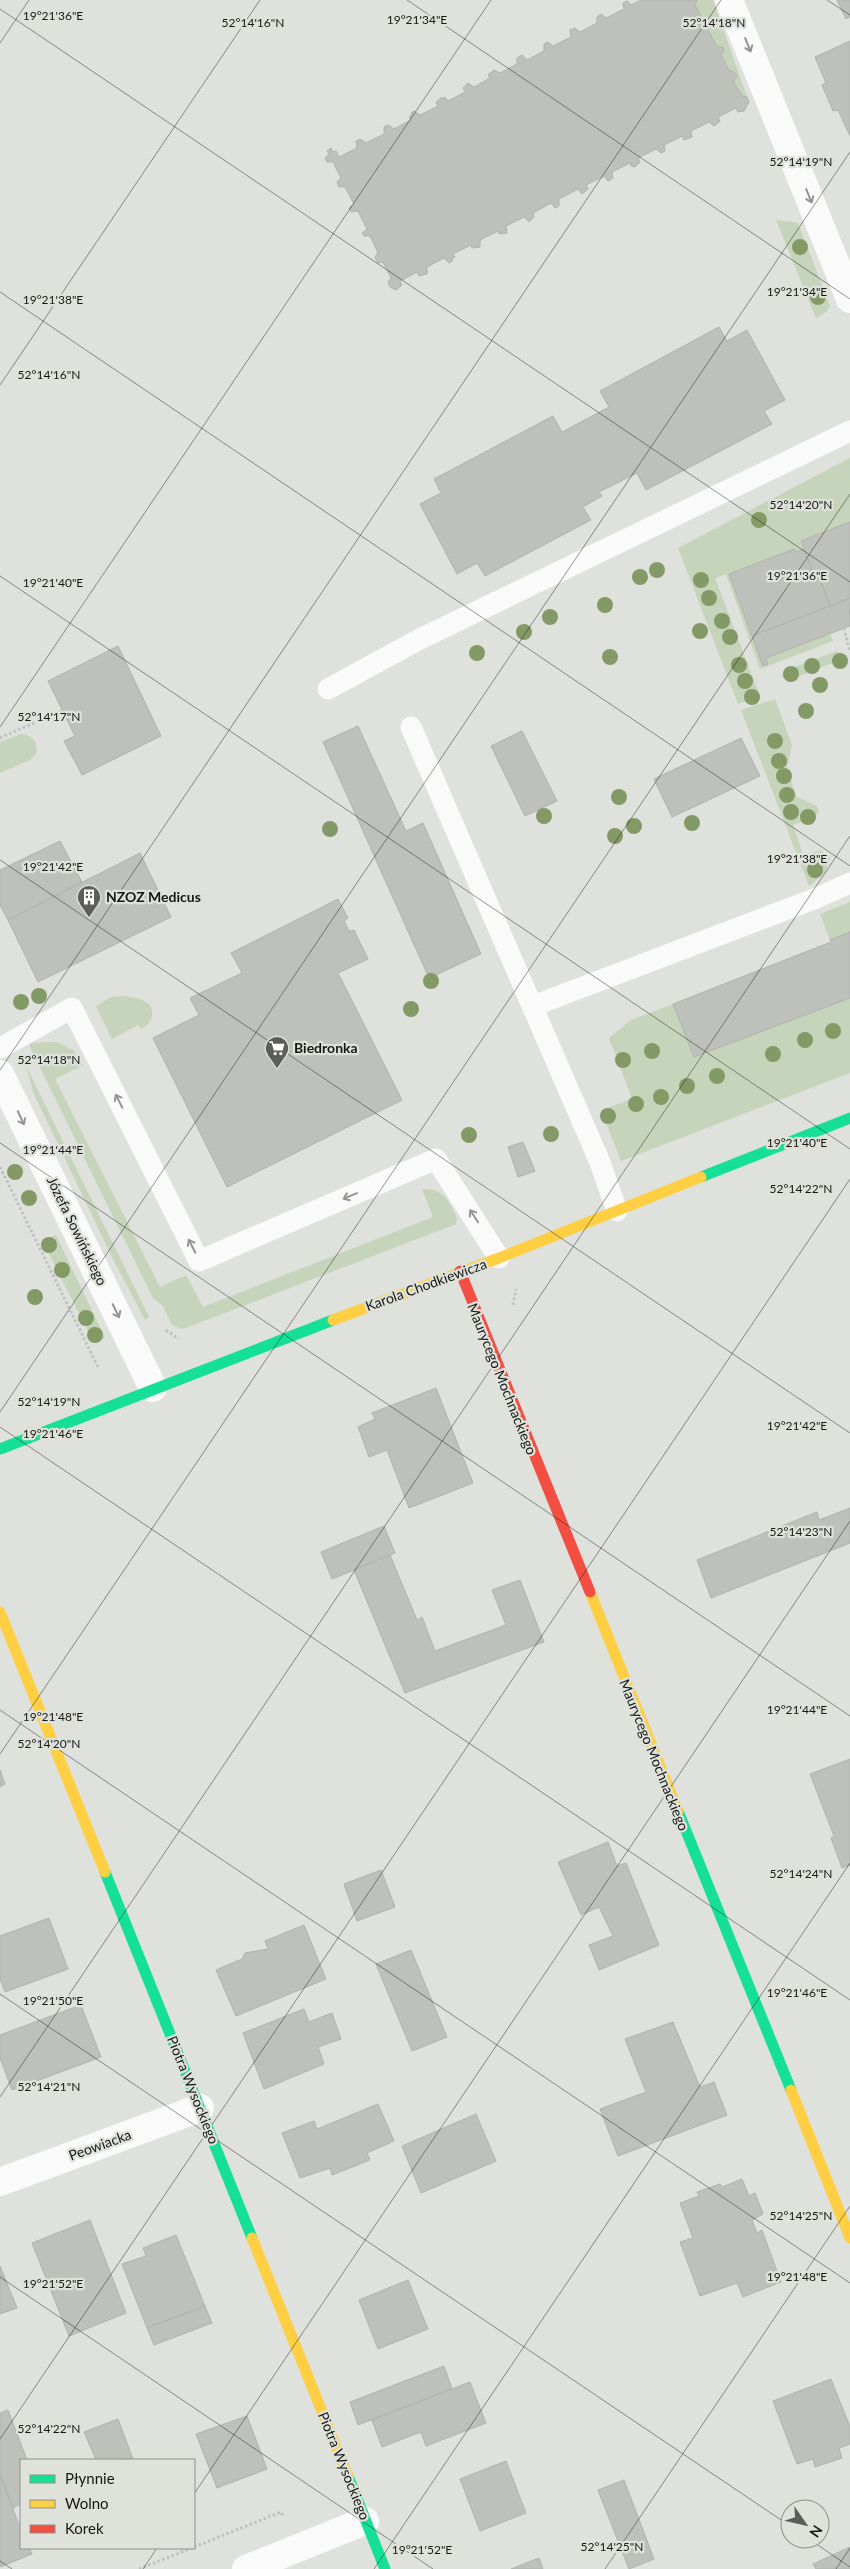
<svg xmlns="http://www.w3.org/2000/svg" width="850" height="2569" font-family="Lato,sans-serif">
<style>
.green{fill:#c5d4ba}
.building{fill:#bec0bc;stroke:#b0b2ae}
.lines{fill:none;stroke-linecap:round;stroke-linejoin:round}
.path{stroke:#c0c1c0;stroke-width:3;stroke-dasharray:2.5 2.5;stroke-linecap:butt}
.lane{stroke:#fafafa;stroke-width:21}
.street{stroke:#fafafa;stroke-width:28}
.fast{stroke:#16e098;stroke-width:11}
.slow{stroke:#ffcf43;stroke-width:11}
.jam{stroke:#f24e42;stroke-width:11}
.tree{fill:#839a66}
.oneway{stroke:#949493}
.ticks{fill:none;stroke:#171816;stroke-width:1;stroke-opacity:0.45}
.labels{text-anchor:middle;stroke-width:4.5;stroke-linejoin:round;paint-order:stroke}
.poi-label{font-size:14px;font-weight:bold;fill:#171816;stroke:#dee2db;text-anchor:start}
.street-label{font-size:14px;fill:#171816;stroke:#dee2db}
.ticks-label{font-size:12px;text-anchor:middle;fill:#171816;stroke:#dee2db;stroke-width:4.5;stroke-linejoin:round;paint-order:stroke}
</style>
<rect width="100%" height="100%" fill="#dee1dc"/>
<!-- green -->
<g class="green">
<path d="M697,0H713L747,97L742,96L733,81L736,75L734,72L729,71L721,55L724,50L723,47H717L708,30L711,25L709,22L703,20L695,5Z"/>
<path d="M776,220L798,223L830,306L826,312L816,318Z"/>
<path d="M850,458V522L801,541L804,549L795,552L794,550L729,574L763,666L768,664L766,658L830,633L833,641L760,669L726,574L715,578L758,691L756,698L738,704L678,548Z"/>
<path d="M837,651L843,659L787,681L782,677L784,671Z"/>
<path d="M775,699L792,745L787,769L797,797L817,806L819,812L812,818L793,825L803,855L821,850L830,858L825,873L809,886L741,710Z"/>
<path d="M21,734C32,734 39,744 36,754L30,760L0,773V742Z"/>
<path d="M850,902V932L830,940L820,914Z"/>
<path d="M123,996L141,999L150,1005C155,1015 151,1024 141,1029L138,1025L112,1039L96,1006L111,997Z"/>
<path d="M850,998V1073L621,1161L601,1110L632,1099L609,1038L631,1020L673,1004L694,1057Z"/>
<path d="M57,1042L73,1050L83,1065L55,1079L160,1287L186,1275L203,1307L433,1217L422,1189C443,1188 450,1202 457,1218L456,1224L183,1329L172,1325L163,1306L153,1298L29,1045L31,1043Z"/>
<path d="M26,1066L149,1317L145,1320L113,1259L34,1094Z"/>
<path d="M56,1235L105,1338L94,1343L42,1240Z"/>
</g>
<!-- building -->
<g class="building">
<path d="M641,0H697L695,5L703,20L705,19L711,26L708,30L717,47H723L724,51L721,55L729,71L734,72L737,76L733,81L742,96L747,97L749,102L744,111L738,112L736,108L718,117L720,121L714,126L709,122L691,131L692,137L684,140L682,136L664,145L665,151L661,153L656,149L638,158L640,162L635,167L631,166L630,163L612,172L613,178L608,181L604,176L586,185L588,189L582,194L578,189L559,199V206L555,208L551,203L533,213L534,217L529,222L524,217L506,226L507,233L499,234L498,231L480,240V247L472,248L471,245L453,254L455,257L452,258L453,260L449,263L444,258L427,267V274L419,276L417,272L400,281L402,285L396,290L390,287L388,282L391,278L383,262L378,263L375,257L378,253L370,236H364L362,233L367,229L358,211L351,212L349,208L354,204L345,187H339L337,182L341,178L333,162H327L325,158L329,154L327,151L331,148L333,152L336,151L339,157L357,148L356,141L360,139L366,143L384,134V127L388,125L394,129L411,120L409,117L412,115L411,113L414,111L420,115L438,106L436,102L442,97L443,99L445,97L448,101L465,92L463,88L468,83L474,87L490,78L488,75L494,70L500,73L517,64V58L522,55L527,60L544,51V44L548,42L553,46L571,37L570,30L575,28L580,32L597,23V17L601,14L606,18L624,9L623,3L627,1L631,5Z"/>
<path d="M837,0H850V17L846,19Z"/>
<path d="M850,41V136L838,110L833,111L822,85L826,83L815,57Z"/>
<path d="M719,327L727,341L747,330L785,400L764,411L772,424L646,490L637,473L599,492L602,496L583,507L591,520L485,576L477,563L457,574L420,504L441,493L434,479L553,416L562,432L609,407L600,391Z"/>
<path d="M850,522V598L830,606L818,574L814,576L801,541Z"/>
<path d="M794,549L795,552L804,549L814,576L818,574L830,606L752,636L729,574Z"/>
<path d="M849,599L850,626L766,658L768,664L763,666L752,636Z"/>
<path d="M118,646L161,736L82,775L64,741L75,736L48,681Z"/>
<path d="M358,726L406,831L423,823L481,954L429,978L323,742Z"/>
<path d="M522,731L557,801L525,816L491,746Z"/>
<path d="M741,738L760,776L672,817L654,779Z"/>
<path d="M60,841L82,882L8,920L0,905V870Z"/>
<path d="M140,853L171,917L38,982L8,920Z"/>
<path d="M338,899L348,918L344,921L349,931L354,930L368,959L338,973L402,1100L227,1187L153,1038L199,1015L190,998L242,973L231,953Z"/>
<path d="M850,932V998L694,1057L673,1004L831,942L830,940Z"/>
<path d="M523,1142L535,1171L518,1177L508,1147Z"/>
<path d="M436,1388L473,1483L409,1508L387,1450L369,1457L358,1427L375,1419L372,1413Z"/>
<path d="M850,1508V1543L711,1598L697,1560L817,1512L819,1520Z"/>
<path d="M384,1526L395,1553L332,1579L321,1552Z"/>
<path d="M390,1555L417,1620L422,1617L435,1651L506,1625L492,1590L520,1580L544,1642L405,1693L354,1570Z"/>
<path d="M850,1759V1865L842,1868L831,1838L834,1836L810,1774Z"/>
<path d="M0,1770L5,1784L0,1787Z"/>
<path d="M608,1842L617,1866L626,1863L659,1945L599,1970L589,1945L613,1936L599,1907L581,1915L558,1862Z"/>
<path d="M381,1870L395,1907L357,1921L344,1884Z"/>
<path d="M49,1918L68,1969L5,1992L0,1979V1936Z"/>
<path d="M304,1925L326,1979L236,2016L216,1970L242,1959L245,1953L268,1949L265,1941Z"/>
<path d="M411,1950L447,2037L412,2051L376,1964Z"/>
<path d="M81,2005L101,2057L12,2090L0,2058V2035Z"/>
<path d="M304,2009L309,2022L332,2013L341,2039L318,2047L324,2064L264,2089L243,2033Z"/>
<path d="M673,2022L700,2087L714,2082L727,2115L618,2156L600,2109L646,2092L625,2039Z"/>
<path d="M378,2104L394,2141L367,2153L370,2160L332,2175L330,2168L300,2178L282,2133L314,2121L317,2129Z"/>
<path d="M476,2114L496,2161L421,2193L402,2146Z"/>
<path d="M742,2179L749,2196L755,2193L763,2214L752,2220L757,2233L762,2230L781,2282L743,2297L737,2283L700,2296L680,2242L693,2238L680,2203L699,2196L697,2192L720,2184L722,2187Z"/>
<path d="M90,2220L126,2313L69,2336L32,2243Z"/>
<path d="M176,2235L205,2306L147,2328L122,2264L146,2256L143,2248Z"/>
<path d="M0,2266L17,2308L0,2314Z"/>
<path d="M408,2280L428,2329L378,2349L359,2300Z"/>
<path d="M205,2306L212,2323L154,2345L147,2328Z"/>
<path d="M444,2366L452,2389L358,2425L350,2402Z"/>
<path d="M831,2379L850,2427V2444L839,2448L842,2458L815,2467L813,2459L797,2464L773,2401Z"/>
<path d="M470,2382L486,2423L426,2446L421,2432L382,2447L372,2420Z"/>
<path d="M8,2410L27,2460H21V2504L13,2508L0,2475V2413Z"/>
<path d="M247,2416L267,2469L217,2488L196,2434Z"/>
<path d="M118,2419L133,2459L96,2460L84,2432Z"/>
<path d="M506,2461L526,2513L480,2531L460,2479Z"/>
<path d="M0,2475L21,2530V2548H29L32,2554L0,2567Z"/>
<path d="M624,2480L654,2559L629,2569L598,2490Z"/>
<path d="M850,2547V2569H816L813,2564Z"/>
<path d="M539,2558L543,2569H511Z"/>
</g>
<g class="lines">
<!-- path -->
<g class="path">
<path d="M844,628L850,652"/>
<path d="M0,738L63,710"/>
<path d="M0,1167L98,1367"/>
<path d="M513,1305L516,1289"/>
<path d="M166,1330L179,1339"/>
<path d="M194,2547L281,2512L283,2516"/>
<path d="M139,2569L192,2548"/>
</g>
<!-- lane -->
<g class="lane">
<path d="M328,689L418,640L850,431"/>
<path d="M411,727L599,1160L617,1211"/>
<path d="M533,1006L814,899L850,883"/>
<path d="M0,1048L72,1008L199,1261L436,1159L499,1258"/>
</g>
<!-- street -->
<g class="street">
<path d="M729,0L850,299"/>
<path d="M0,1074L153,1388"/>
<path d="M0,2182L200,2108"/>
<path d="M246,2569L365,2521"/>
</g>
<!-- fast -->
<g class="fast">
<path d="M701,1177L850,1118"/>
<path d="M0,1449L333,1320"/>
<path d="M678,1811L791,2090"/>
<path d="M105,1872L252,2238"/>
<path d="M348,2476L385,2569"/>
</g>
<!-- slow -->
<g class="slow">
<path d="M333,1320L499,1258L701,1177"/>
<path d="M590,1592L678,1811"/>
<path d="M0,1612L105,1872"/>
<path d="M791,2090L850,2238"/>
<path d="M252,2238L348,2476"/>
</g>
<!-- jam -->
<path class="jam" d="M460,1271L590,1592"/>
</g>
<!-- trees -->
<g class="tree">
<circle cx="800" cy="247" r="8"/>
<circle cx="818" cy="297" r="8"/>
<circle cx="759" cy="520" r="8"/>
<circle cx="657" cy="570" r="8"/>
<circle cx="640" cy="577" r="8"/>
<circle cx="701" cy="580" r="8"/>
<circle cx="709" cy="598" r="8"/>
<circle cx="605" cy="605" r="8"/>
<circle cx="550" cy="617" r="8"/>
<circle cx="722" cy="621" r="8"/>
<circle cx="700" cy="631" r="8"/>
<circle cx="524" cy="632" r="8"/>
<circle cx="730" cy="637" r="8"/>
<circle cx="477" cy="653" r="8"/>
<circle cx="610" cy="657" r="8"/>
<circle cx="840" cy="661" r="8"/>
<circle cx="739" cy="665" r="8"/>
<circle cx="812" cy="666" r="8"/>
<circle cx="791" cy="674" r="8"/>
<circle cx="745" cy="681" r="8"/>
<circle cx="820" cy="685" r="8"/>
<circle cx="752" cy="697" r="8"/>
<circle cx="806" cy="711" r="8"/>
<circle cx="775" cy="741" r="8"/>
<circle cx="779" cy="761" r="8"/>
<circle cx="784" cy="776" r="8"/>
<circle cx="787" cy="795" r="8"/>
<circle cx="619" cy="797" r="8"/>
<circle cx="791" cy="812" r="8"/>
<circle cx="544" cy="816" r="8"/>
<circle cx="808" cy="817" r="8"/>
<circle cx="692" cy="823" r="8"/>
<circle cx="634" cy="826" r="8"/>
<circle cx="330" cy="829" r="8"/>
<circle cx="615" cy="836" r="8"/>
<circle cx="815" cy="870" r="8"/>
<circle cx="431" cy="981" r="8"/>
<circle cx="39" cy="996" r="8"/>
<circle cx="21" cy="1002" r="8"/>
<circle cx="411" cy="1009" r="8"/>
<circle cx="833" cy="1031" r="8"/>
<circle cx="805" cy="1040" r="8"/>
<circle cx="652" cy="1051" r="8"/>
<circle cx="773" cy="1054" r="8"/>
<circle cx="623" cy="1060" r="8"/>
<circle cx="717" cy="1076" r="8"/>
<circle cx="687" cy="1086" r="8"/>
<circle cx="661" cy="1097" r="8"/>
<circle cx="636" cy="1104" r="8"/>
<circle cx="608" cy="1116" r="8"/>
<circle cx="551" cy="1134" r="8"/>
<circle cx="469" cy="1135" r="8"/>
<circle cx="15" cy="1172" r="8"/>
<circle cx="29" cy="1198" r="8"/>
<circle cx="49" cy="1245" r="8"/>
<circle cx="62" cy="1270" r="8"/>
<circle cx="35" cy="1297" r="8"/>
<circle cx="86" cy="1318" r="8"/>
<circle cx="95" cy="1335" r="8"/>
</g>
<!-- one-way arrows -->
<defs><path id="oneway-shaft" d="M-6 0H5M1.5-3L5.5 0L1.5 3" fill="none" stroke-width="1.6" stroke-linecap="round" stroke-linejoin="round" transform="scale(1.25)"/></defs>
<g class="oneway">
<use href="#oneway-shaft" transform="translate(748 45) rotate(68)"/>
<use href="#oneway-shaft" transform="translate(809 196) rotate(68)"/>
<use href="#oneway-shaft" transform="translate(119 1101) rotate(-117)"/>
<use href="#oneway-shaft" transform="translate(21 1118) rotate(65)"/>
<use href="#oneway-shaft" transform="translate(350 1196) rotate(157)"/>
<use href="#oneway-shaft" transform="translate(474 1216) rotate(-123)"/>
<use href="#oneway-shaft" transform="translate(192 1246) rotate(-117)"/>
<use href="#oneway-shaft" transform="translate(116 1311) rotate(64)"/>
</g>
<!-- ticks -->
<path class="ticks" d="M407,0L850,299M827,0L850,15M0,9L850,582M0,43L29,0M0,292L850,866M0,385L260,0M0,576L850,1149M0,727L491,0M0,860L850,1433M0,1070L721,0M0,1143L850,1716M0,1412L850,152M0,1427L850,2000M0,1710L850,2283M0,1754L850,494M0,1994L790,2526M0,2097L850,836M0,2277L433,2569M0,2439L850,1179M194,2494L850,1521M809,2539L850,2567M0,2561L12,2569M143,2569L157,2548M374,2569L850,1863M605,2569L850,2206M836,2569L850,2548"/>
<!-- icons -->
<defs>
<g id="building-pin" transform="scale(1.25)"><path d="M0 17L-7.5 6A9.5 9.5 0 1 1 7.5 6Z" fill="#5d5e5b" stroke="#dee2db"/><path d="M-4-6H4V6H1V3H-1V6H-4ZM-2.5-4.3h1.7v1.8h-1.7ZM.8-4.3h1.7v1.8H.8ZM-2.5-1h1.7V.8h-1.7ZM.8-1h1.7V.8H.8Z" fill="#fff"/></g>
<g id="supermarket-pin" transform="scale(1.25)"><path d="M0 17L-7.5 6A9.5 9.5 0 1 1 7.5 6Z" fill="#5d5e5b" stroke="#dee2db"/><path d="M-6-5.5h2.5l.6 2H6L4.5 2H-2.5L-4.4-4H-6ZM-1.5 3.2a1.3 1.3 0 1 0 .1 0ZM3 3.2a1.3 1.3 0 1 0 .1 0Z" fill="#fff"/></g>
</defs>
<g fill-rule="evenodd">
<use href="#building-pin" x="89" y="897"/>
<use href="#supermarket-pin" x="277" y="1048"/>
</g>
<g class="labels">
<!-- poi labels -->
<g class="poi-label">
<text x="106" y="902">NZOZ Medicus</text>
<text x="294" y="1053">Biedronka</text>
</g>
<!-- street labels -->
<g class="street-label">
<text transform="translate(77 1231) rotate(64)" y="5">Józefa Sowińskiego</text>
<text transform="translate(426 1285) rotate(-20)" y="5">Karola Chodkiewicza</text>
<text transform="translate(502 1379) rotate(68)" y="5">Maurycego Mochnackiego</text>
<text transform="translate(654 1755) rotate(68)" y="5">Maurycego Mochnackiego</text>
<text transform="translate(193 2090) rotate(68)" y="5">Piotra Wysockiego</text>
<text transform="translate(100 2145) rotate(-20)" y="5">Peowiacka</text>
<text transform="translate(344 2466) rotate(68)" y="5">Piotra Wysockiego</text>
</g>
</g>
<g class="ticks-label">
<text x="53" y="20">19°21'36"E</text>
<text x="417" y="24">19°21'34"E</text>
<text x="253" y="27">52°14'16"N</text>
<text x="714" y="27">52°14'18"N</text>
<text x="801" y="166">52°14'19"N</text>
<text x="797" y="296">19°21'34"E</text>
<text x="53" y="304">19°21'38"E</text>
<text x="49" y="379">52°14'16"N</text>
<text x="801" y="509">52°14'20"N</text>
<text x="797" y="580">19°21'36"E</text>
<text x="53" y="587">19°21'40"E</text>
<text x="49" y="721">52°14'17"N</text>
<text x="797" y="863">19°21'38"E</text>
<text x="53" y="871">19°21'42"E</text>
<text x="49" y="1064">52°14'18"N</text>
<text x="797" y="1147">19°21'40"E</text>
<text x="53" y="1154">19°21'44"E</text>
<text x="801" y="1193">52°14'22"N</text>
<text x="49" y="1406">52°14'19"N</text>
<text x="797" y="1430">19°21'42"E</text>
<text x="53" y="1438">19°21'46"E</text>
<text x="801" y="1536">52°14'23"N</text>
<text x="797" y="1714">19°21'44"E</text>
<text x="53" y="1721">19°21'48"E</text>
<text x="49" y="1748">52°14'20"N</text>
<text x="801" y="1878">52°14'24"N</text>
<text x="797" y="1997">19°21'46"E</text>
<text x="53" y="2005">19°21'50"E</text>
<text x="49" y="2091">52°14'21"N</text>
<text x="801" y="2220">52°14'25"N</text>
<text x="797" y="2281">19°21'48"E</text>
<text x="53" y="2288">19°21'52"E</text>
<text x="49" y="2433">52°14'22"N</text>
<text x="612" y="2551">52°14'25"N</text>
<text x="422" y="2554">19°21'52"E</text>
</g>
<!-- legend -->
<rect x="20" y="2459" width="175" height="90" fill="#dee2db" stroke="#8e918c"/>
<rect x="30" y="2475" width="25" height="8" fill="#16e098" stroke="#8e918c"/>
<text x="65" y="2484" font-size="15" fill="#171816">Płynnie</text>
<rect x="30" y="2500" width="25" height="8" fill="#ffcf43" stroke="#8e918c"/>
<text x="65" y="2509" font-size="15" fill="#171816">Wolno</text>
<rect x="30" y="2525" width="25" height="8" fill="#f24e42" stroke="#8e918c"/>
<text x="65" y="2534" font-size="15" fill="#171816">Korek</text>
<!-- north arrow -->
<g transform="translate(805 2524) rotate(124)"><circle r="24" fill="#dee2db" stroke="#8e918c"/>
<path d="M0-4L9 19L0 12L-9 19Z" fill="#5d5e5b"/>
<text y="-8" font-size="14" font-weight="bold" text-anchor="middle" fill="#171816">N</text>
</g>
</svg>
